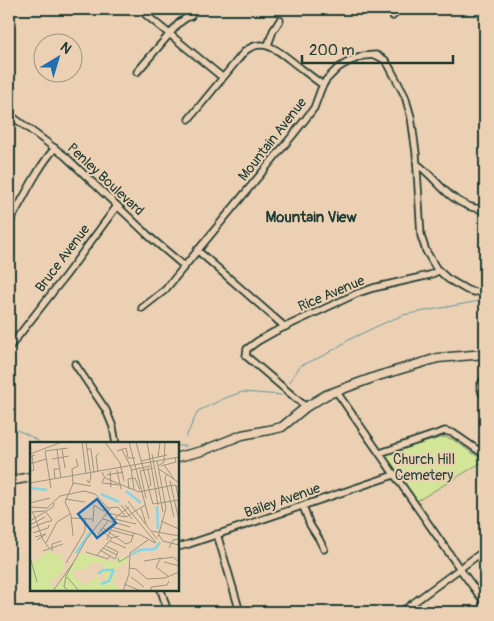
<svg xmlns="http://www.w3.org/2000/svg" width="494" height="621" font-family="Pangolin,sans-serif">
<style>
.green{fill:#d2e599;stroke:#789166}
.lines{fill:none;stroke-linecap:round;stroke-linejoin:round}
.stream{stroke:#5d989e;stroke-width:1}
.street-casing{stroke:#1f3d34;stroke-width:9}
.secondary-casing{stroke:#1f3d34;stroke-width:11}
.street{stroke:#ecd0b3;stroke-width:5.5}
.secondary{stroke:#ecd0b3;stroke-width:8}
.labels{text-anchor:middle;stroke-width:4;stroke-linejoin:round;paint-order:stroke}
.street-label{font-size:14px;fill:#1f3d34;stroke:#ecd0b3}
.park-label{font-size:14px;fill:#284539;stroke:#ecd0b3}
.neighbourhood-label{font-size:15px;font-weight:bold;fill:#1f3d34;stroke:#ecd0b3}
.inset-river{fill:none;stroke:#86d4e4;stroke-width:2.5}
.inset-road{fill:none;stroke:#9a9580;stroke-width:1}
.view{fill:#1f6fb2;fill-opacity:0.15;stroke:#1f6fb2;stroke-width:2.5}
.inset-edge{fill:none;stroke:#1f3d34;stroke-width:2.5}
</style>
<rect width="100%" height="100%" fill="#ecd0b3"/>
<filter id="ink" filterUnits="userSpaceOnUse"><feTurbulence type="fractalNoise" baseFrequency=".02" numOctaves="2"/><feDisplacementMap in="SourceGraphic" scale="10" xChannelSelector="R" yChannelSelector="G"/><feConvolveMatrix kernelMatrix="1 2 1 2 8 2 1 2 1" color-interpolation-filters="sRGB"/></filter>
<g filter="url(#ink)">
<!-- green -->
<path class="green" d="M444,437L452,439L484,461L417,501L386,456L387,453Z"/>
<g class="lines">
<!-- stream -->
<g class="stream">
<path d="M290,382L300,366L325,355L352,338L382,324L403,315L485,300"/>
<path d="M9,428C22,431 31,436 42,444"/>
<path d="M186,437L198,411L223,399L242,392L281,395"/>
<path d="M178,446H186"/>
</g>
<!-- street casing -->
<g class="street-casing">
<g id="street">
<path d="M145,14L222,77"/>
<path d="M393,16L398,9"/>
<path d="M268,45L273,31L280,20"/>
<path d="M137,72L179,23L186,18L191,16"/>
<path d="M9,114L65,156L151,238L184,266"/>
<path d="M189,119L244,52C263,36 279,51 294,63C303,70 313,78 323,85"/>
<path d="M417,164C434,176 446,197 466,205C472,208 479,209 485,210"/>
<path d="M9,223C24,198 36,170 55,148"/>
<path d="M197,250L285,327"/>
<path d="M142,308L165,290L293,135L314,108L321,89L326,80L338,68L348,62L363,56L376,55L385,60L389,66L405,96L411,117L416,153L421,236L426,251L436,268L448,279L467,290L474,292L485,291"/>
<path d="M9,348L66,275L117,206"/>
<path d="M75,364L106,410L113,427L116,444"/>
<path d="M485,377L480,386L482,393L485,396"/>
<path d="M336,391L460,569L485,603"/>
<path d="M306,407L246,356L247,349L258,341L274,332L358,293L373,288L430,275L438,271"/>
<path d="M380,453L445,431L453,433L485,455"/>
<path d="M9,500L11,509L9,515"/>
<path d="M303,506L310,525L319,539L324,549"/>
<path d="M217,534L240,612"/>
<path d="M178,547L189,544L394,475"/>
<path d="M161,590L168,612"/>
<path d="M160,612L167,610"/>
<path d="M401,612L485,550"/>
</g>
</g>
<!-- secondary casing -->
<g class="secondary-casing">
<g id="secondary">
<path d="M178,457L202,451L242,435L274,429L282,427L306,407L326,395L378,376L438,358L485,354"/>
<path d="M9,481L31,477"/>
</g>
</g>
<!-- street -->
<use href="#street" class="street"/>
<!-- secondary -->
<use href="#secondary" class="secondary"/>
</g>
</g>
<g class="labels">
<!-- street labels -->
<g class="street-label">
<text transform="translate(272 139) rotate(-52)" y="5">Mountain Avenue</text>
<text transform="translate(106 179) rotate(43)" y="5">Penley Boulevard</text>
<text transform="translate(62 258) rotate(-53)" y="5">Bruce Avenue</text>
<text transform="translate(331 293) rotate(-23)" y="5">Rice Avenue</text>
<text transform="translate(282 500) rotate(-19)" y="5">Bailey Avenue</text>
</g>
<!-- park labels -->
<g class="park-label">
<text x="424" y="464">Church Hill<tspan x="424" dy="16">Cemetery</tspan></text>
</g>
<!-- neighbourhood labels -->
<g class="neighbourhood-label">
<text x="311" y="222">Mountain View</text>
</g>
</g>
<!-- overview -->
<g transform="translate(30 442)">
<rect width="149" height="149" fill="#ecd0b3"/>
<path d="M18,109L23,113L32,111L30,116L36,124L25,138L20,136L23,147L51,111L83,120L93,114L98,117L97,123L93,120L85,129L86,137L82,139L92,149H0V118L4,121ZM63,120L71,121L74,124L75,128L70,131L76,133L75,139H68V133L55,144L43,133V128H54Z" fill="#d2e599" fill-rule="evenodd"/>
<path class="inset-river" d="M0,46L17,48M96,49L111,61M71,52L89,60M127,64L128,87M46,111L61,89M101,113L110,108L125,107L130,100M68,132L73,128H83M71,142L79,139L84,127"/>
<path class="inset-road" d="M52,0L56,32M56,0L61,35L59,41L57,38M75,0L90,21L94,39M99,0L119,77M106,0L123,62L149,58M117,0L128,63M27,7L28,16L39,14M32,7L35,26M57,7H61L64,31M92,8L101,25L104,48M15,9L21,46M15,9L38,6M87,9L96,6L98,16H105M0,12L32,0M122,12L133,70M128,15L130,0M22,17L28,16L31,36M111,19L137,13M127,19L136,66M0,22L16,17M134,23L144,37M128,24L134,20L135,0M131,24L146,20L145,16M118,27L121,43L118,45M129,27L148,40M87,28L91,47M102,28L120,24M1,29L4,28L2,14L5,13M80,29L81,45M68,30L66,14L69,11M72,30L75,36L109,50L144,43L149,45M137,32L135,36L144,75M77,33L93,30M74,36L72,41L89,43M25,37L24,27H29M140,39L148,74M0,41L149,15M43,41L61,44M146,44L149,59M99,47L98,37L105,36L110,48M116,56L110,29L123,26M35,57L55,60M98,59L127,97M0,61L20,56M91,63L102,77M95,63L126,101M0,65L17,66L30,54L54,49L65,52L78,66L88,65L96,75M111,66L116,82M78,71L95,75M96,75L115,63M41,76L63,77M73,77L100,85M85,77L106,82M0,79L23,65L24,61M131,79L149,87M63,80L64,63L73,69L78,66M0,83L15,75M82,85L111,93L125,101M73,86L96,102L101,100L104,91M0,87L6,84H8V83L16,80L21,79L22,78L15,69L2,70L3,71L8,84L10,90L13,98L19,106M70,87L81,96L89,94M81,88L103,94M122,89L149,94M3,91L18,86L19,83M68,92L78,79M129,93L133,99L149,103M43,94L41,73L35,60L43,42L42,27L48,24L46,17M5,95L16,92L7,98M128,95L136,66M77,98L85,76L99,65M80,99L96,106M16,101L27,80L40,72M73,106L87,113M139,106L143,98L149,97M70,108L85,117L88,110L76,104M13,109L33,102M22,109V102L31,99M56,110L78,117L80,114M67,113L82,96M0,115L7,140M88,116L89,120L99,114M114,119L132,116M134,120L149,124M36,121L55,89V76M99,126L106,127L117,137L135,136L149,130M138,134L126,125L130,117L143,115L149,120M37,135L49,149M101,135L114,145M94,142L111,149M121,148V145L137,143L139,139M23,149L43,121M39,149L34,145L36,134L56,98L80,67M93,149L99,132L100,111L118,98"/>
<path class="view" d="M67,57L86,81L67,96L48,72Z"/>
<rect width="149" height="149" class="inset-edge"/>
</g>
<!-- margin -->
<rect width="494" height="621" fill="none" stroke="#ecd0b3" stroke-width="30"/>
<rect x="15" y="15" width="464" height="591" fill="none" stroke="#1f3d34" stroke-width="2" filter="url(#ink)"/>
<!-- north arrow -->
<g transform="translate(58 58) rotate(38)"><circle r="24" fill="#ecd0b3" stroke="#9a9580"/>
<path d="M0-4L9 19L0 12L-9 19Z" fill="#1f6fb2"/>
<text y="-8" font-size="14" font-weight="bold" text-anchor="middle" fill="#1f3d34">N</text>
</g>
<!-- scale -->
<path d="M302 55v8h151v-8" fill="none" stroke="#1f3d34" stroke-width="2.5"/>
<text x="309" y="55" font-size="15" fill="#1f3d34" stroke="#ecd0b3" stroke-width="4" paint-order="stroke">200 m</text>
</svg>
